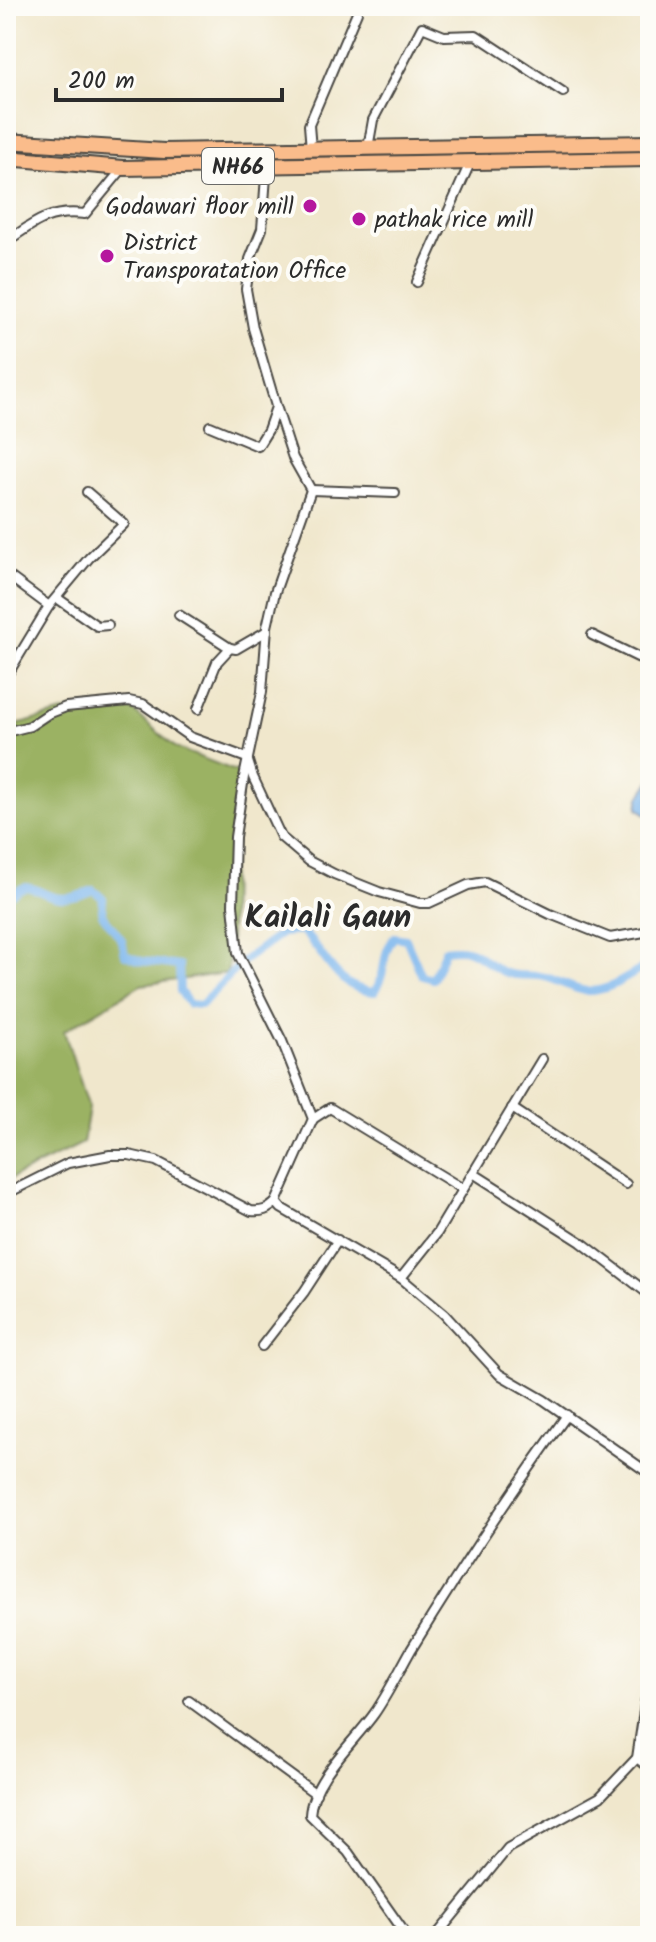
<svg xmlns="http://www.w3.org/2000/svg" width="656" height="1942" font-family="Kalam,sans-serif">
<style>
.forest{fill:#9bb263;stroke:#636e47;stroke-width:2}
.water{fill:#7cb6ed;stroke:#54708c;stroke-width:2}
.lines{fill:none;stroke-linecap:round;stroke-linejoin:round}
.canal{stroke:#7cb6ed;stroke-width:8}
.street-casing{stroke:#494743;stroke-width:12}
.highway-casing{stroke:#494743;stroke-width:18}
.street{stroke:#fff;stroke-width:8}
.highway{stroke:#fabc8b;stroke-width:14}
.poi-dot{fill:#b5179e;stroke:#fdfcf7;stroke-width:3}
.labels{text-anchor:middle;stroke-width:8;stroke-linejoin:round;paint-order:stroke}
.shield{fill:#fdfcf7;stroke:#6a6a68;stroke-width:2}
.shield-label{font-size:22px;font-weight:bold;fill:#2b2b2b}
.poi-label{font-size:24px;fill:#2b2b2b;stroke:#fdfcf7;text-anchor:start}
.district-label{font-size:32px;font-weight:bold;fill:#2b2b2b;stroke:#fdfcf7}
</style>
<rect width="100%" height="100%" fill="#fdfcf7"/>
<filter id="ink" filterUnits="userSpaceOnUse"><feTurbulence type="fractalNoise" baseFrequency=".0125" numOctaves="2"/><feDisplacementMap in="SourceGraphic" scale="16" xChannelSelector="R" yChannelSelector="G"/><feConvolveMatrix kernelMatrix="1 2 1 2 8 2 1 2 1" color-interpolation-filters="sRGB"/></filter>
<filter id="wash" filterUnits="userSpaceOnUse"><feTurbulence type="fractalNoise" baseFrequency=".006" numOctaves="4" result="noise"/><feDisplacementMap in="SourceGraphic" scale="32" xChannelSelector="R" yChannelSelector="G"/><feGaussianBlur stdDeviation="1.8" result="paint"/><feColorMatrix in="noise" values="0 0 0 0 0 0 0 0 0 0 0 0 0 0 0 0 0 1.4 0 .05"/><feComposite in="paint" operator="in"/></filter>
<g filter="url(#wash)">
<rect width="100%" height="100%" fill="#f0e7cc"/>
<!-- forest -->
<path class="forest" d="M81,707L130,708L176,748L243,774L231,838L230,952L227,973L141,985L64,1031L89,1108L83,1143L6,1181V728Z"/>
<!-- water -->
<path class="water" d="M650,781V817L638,808L640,797Z"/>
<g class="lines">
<!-- canal -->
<path class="canal" d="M6,899C33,874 34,896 61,898C73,899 83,894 93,890L103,898L102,914L122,940L125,955L141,961L179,966L180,991L189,1004L201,1005L243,961L282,933L302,931C327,955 334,988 374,992C389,970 379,958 394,937L406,939L422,976L433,979L445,950C476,945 477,958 501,971C515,978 530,974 545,977C558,980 573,990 587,991C610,992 631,974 650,964"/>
</g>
</g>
<g filter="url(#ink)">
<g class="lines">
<!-- street casing -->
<g class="street-casing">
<g id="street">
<path d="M368,148L373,120L422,27L444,36L476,35L563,92"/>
<path d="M311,149L309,125L357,12"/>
<path d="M6,242C35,222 48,210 85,214L123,168"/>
<path d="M417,282L470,163"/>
<path d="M210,426L258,446L268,430L276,407"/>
<path d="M311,490L395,493"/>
<path d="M6,574L49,606"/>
<path d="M57,598L97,626L108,625"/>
<path d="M179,615L230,648L236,649L267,631"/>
<path d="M592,635L650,663"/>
<path d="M6,677L49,606L89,558L124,524L87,492"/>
<path d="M198,709L217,662L230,648"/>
<path d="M6,732L30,726L48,714L66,707L129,701L143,704L190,737L247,758L253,777L281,837L309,861L334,874L379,892L420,903H429L468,885L485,882L550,914L610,938L650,931"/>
<path d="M512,1108L626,1184"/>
<path d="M313,1119L330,1108L463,1189"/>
<path d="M473,1173L542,1059"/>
<path d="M6,1194L68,1163L110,1155H129L156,1161L251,1211C262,1212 268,1210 276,1202L313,1119L282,1041L238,953L233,905L235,837L244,777L262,692L267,627L275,592L311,490L293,458L276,406L253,328L246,289L250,259L262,229L268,150"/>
<path d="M276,1202L281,1208L401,1278L444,1314L499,1374L544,1400L650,1474"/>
<path d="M401,1278L437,1233L473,1173L581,1242L650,1295"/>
<path d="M262,1346L304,1292L338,1240"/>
<path d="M189,1701L316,1794"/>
<path d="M637,1758L650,1768"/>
<path d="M407,1936L348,1852L310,1815C312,1779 354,1742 374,1714C388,1694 399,1671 411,1650C460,1570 512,1491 567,1415"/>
<path d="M436,1936L508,1848L600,1797L637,1758L650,1671"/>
</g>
</g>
<!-- highway casing -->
<g class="highway-casing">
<g id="highway">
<path d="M6,141L164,151L650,143"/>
<path d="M6,158L123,168L650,159"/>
</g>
</g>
<!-- street -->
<use href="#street" class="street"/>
<!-- highway -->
<use href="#highway" class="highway"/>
</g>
</g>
<!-- markers -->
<g class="poi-dot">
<circle cx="310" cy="206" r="8"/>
<circle cx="359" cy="219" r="8"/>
<circle cx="107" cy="256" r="8"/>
</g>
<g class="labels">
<!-- shield labels -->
<rect class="shield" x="202" y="148" width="72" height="36" rx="6"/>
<g class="shield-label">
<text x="238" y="174">NH66</text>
</g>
<!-- poi labels -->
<g class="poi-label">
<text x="294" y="214" text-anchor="end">Godawari floor mill</text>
<text x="375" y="227">pathak rice mill</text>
<text x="123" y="250">District<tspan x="123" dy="28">Transporatation Office</tspan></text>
</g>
<!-- district labels -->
<g class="district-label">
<text x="328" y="927">Kailali Gaun</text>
</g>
</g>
<!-- margin -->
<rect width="656" height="1942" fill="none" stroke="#fdfcf7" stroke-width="32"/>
<!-- scale -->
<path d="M56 88v12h226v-12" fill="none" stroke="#2b2b2b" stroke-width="4"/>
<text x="68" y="88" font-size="24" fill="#2b2b2b" stroke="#fdfcf7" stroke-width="6" paint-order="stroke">200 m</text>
</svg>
